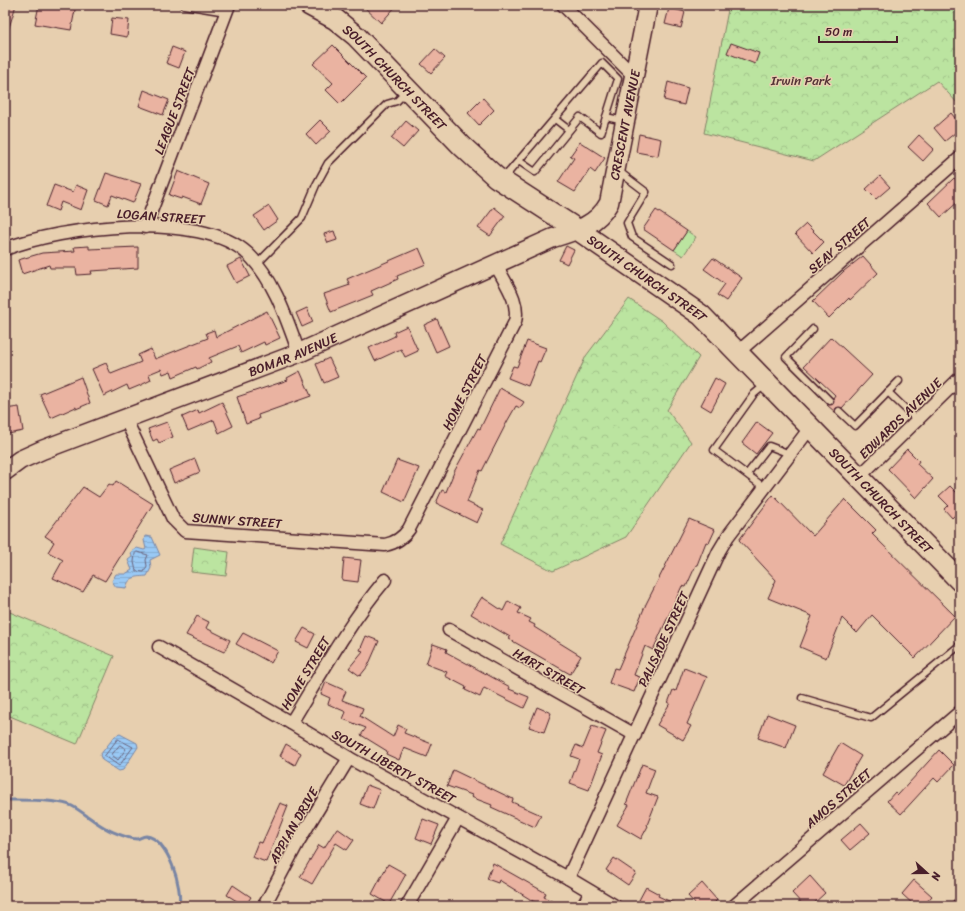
<svg xmlns="http://www.w3.org/2000/svg" width="965" height="911" font-family="Sriracha,sans-serif">
<style>
.grass{fill:#bbe4a0;stroke:#828266}
.forest{fill:url(#forest-crowns);stroke:#828266}
.water{fill:url(#water-rules);stroke:#7985a4}
.lines{fill:none;stroke-linecap:round;stroke-linejoin:round}
.shore{stroke:#6a637c;stroke-width:1}
.stream{stroke:#7985a4;stroke-width:3}
.building{fill:#eab3a1;stroke:#4a1f2b}
.lane-casing{stroke:#4a1f2b;stroke-width:9}
.street-casing{stroke:#4a1f2b;stroke-width:15}
.secondary-casing{stroke:#4a1f2b;stroke-width:21}
.primary-casing{stroke:#4a1f2b;stroke-width:23}
.lane{stroke:#e7cfaf;stroke-width:6}
.street{stroke:#e7cfaf;stroke-width:12}
.secondary{stroke:#e7cfaf;stroke-width:18}
.primary{stroke:#e7cfaf;stroke-width:20}
.labels{text-anchor:middle;stroke-width:3;stroke-linejoin:round;paint-order:stroke}
.street-label{font-size:13px;fill:#4a1f2b;stroke:#e7cfaf}
.park-label{font-size:13px;fill:#553337;stroke:#e7cfaf}
</style>
<defs>
<pattern id="forest-crowns" width="20" height="18" patternUnits="userSpaceOnUse"><rect width="20" height="18" fill="#bbe4a0"/><path d="M2 6a3 3 0 1 1 6 0M12 15a3 3 0 1 1 6 0" fill="none" stroke="#a2c38a"/></pattern>
<pattern id="water-rules" width="6" height="5" patternUnits="userSpaceOnUse"><rect width="6" height="5" fill="#99c9f5"/><path d="M0 2.5h6" fill="none" stroke="#85acd2"/></pattern>
</defs>
<rect width="100%" height="100%" fill="#e7cfaf"/>
<filter id="ink" filterUnits="userSpaceOnUse"><feTurbulence type="fractalNoise" baseFrequency=".025" numOctaves="2"/><feDisplacementMap in="SourceGraphic" scale="8" xChannelSelector="R" yChannelSelector="G"/><feConvolveMatrix kernelMatrix="1 2 1 2 8 2 1 2 1" color-interpolation-filters="sRGB"/></filter>
<g filter="url(#ink)">
<!-- grass -->
<path class="grass" d="M687,231L696,237L683,256L674,250Z"/>
<!-- forest -->
<g class="forest">
<path d="M729,5H960V106L937,81L814,161L704,133Z"/>
<path d="M629,299L662,321L699,357L667,410L691,442L626,537L553,571L500,544L586,356Z"/>
<path d="M194,547L229,552L226,576L191,572Z"/>
<path d="M5,610L114,656L77,744L5,714Z"/>
</g>
<!-- water -->
<g class="water">
<path d="M145,536L152,537L160,555L150,560L151,568L147,576C137,577 129,576 126,588L116,587L112,581L116,574H125L132,570L128,560L132,557L131,552L137,548L144,550L146,549L144,540Z"/>
<path d="M120,734L137,743L138,747L123,770L119,771L102,760L100,755L115,736Z"/>
</g>
<g class="lines">
<!-- shore -->
<g class="shore">
<path d="M137,552L148,555L146,560L147,566L144,572L136,571L134,562L135,554Z"/>
<path d="M118,739L133,747L119,766L105,756Z"/>
<path d="M120,745L126,749L118,760L112,755Z"/>
</g>
<!-- stream -->
<path class="stream" d="M5,800C21,800 59,799 72,806C85,813 97,825 111,831C118,834 129,839 137,839C140,838 143,836 146,836C168,838 183,888 179,906"/>
</g>
<!-- building -->
<g class="building">
<path d="M5,5H16L7,34H5Z"/>
<path d="M39,5H76L71,30L35,24Z"/>
<path d="M362,5H397L381,23Z"/>
<path d="M669,8L685,12L681,28L665,24Z"/>
<path d="M112,18L129,20L127,37L110,34Z"/>
<path d="M731,43L759,53L755,64L727,53Z"/>
<path d="M333,45L366,78L340,104L326,90L333,83L313,64Z"/>
<path d="M172,47L185,52L179,68L166,63Z"/>
<path d="M435,49L445,58L431,73L421,64Z"/>
<path d="M668,82L688,88L684,105L664,100Z"/>
<path d="M144,90L169,100L163,115L139,106Z"/>
<path d="M483,98L494,110L479,125L468,113Z"/>
<path d="M951,113L960,124V129L945,141L934,128Z"/>
<path d="M320,120L331,131L316,145L306,134Z"/>
<path d="M406,121L418,131L403,148L391,138Z"/>
<path d="M639,134L661,139L658,156L636,152Z"/>
<path d="M919,135L934,149L923,161L908,147Z"/>
<path d="M580,142L605,158L595,173L590,169L575,192L558,182L574,158L570,156Z"/>
<path d="M178,171L209,184L201,204L182,197L181,199L169,195Z"/>
<path d="M106,173L141,184L133,203L112,195L108,205L96,200Z"/>
<path d="M880,176L890,187L876,199L866,189Z"/>
<path d="M954,178L960,184V200L941,217L928,203Z"/>
<path d="M54,185L73,192L76,185L88,190L81,210L61,202L58,211L46,206Z"/>
<path d="M269,206L278,220L264,230L254,216Z"/>
<path d="M494,207L505,216L490,236L478,228Z"/>
<path d="M656,210L687,231L674,250L643,229Z"/>
<path d="M806,224L824,242L813,253L795,234Z"/>
<path d="M334,231L337,240L328,243L324,234Z"/>
<path d="M89,246V249L138,247V268L91,271L92,274L77,275L76,268H50L49,265L22,274L18,260L42,253L75,251L74,247Z"/>
<path d="M566,246L574,250L567,264L559,260Z"/>
<path d="M419,248L426,264L397,276L398,279L371,291L373,295L331,312L324,294L350,285L347,279Z"/>
<path d="M863,256L878,273L850,300L849,298L829,318L813,301L844,271Z"/>
<path d="M713,258L742,278L726,301L717,295L725,284L704,269Z"/>
<path d="M241,259L250,276L236,283L227,266Z"/>
<path d="M307,308L313,322L302,327L296,313Z"/>
<path d="M267,311L280,338L265,345L264,342L241,353L238,346L209,358L211,362L197,369L196,367L173,377L171,371L163,374L161,369L149,374L151,380L141,385L129,390L127,385L104,396L92,369L106,363L111,374L141,362L138,355L151,349L155,359L208,338L206,333L214,330L216,337Z"/>
<path d="M437,319L449,346L436,352L424,325Z"/>
<path d="M407,326L418,351L405,357L401,349L375,361L369,348L395,336L394,332Z"/>
<path d="M831,337L872,375L842,408H836L835,412L827,405L833,404V398L835,395L804,366Z"/>
<path d="M527,341L546,348L540,362L538,361L528,386L508,378L513,366L517,367Z"/>
<path d="M329,358L338,377L324,383L316,364Z"/>
<path d="M300,371L311,396L258,415L259,419L246,424L237,397L288,380L287,378Z"/>
<path d="M81,377L90,403L76,409V407L51,418L40,394Z"/>
<path d="M715,378L725,384L711,411L701,405Z"/>
<path d="M500,388L524,402L520,408L516,406L508,420L482,471L480,470L467,502L483,510L477,523L436,503L442,490L446,492L454,472L478,428L480,429Z"/>
<path d="M222,402L233,426L219,433L214,420L188,431L182,417L198,410L199,413Z"/>
<path d="M19,407L23,431L8,434L5,409Z"/>
<path d="M167,422L173,437L159,443L157,439L153,441L148,429Z"/>
<path d="M757,422L772,433L756,454L742,443Z"/>
<path d="M907,449L919,461L917,464L933,479L916,498L888,469Z"/>
<path d="M195,459L200,472L174,483L169,470Z"/>
<path d="M397,460L419,468L404,502L383,492Z"/>
<path d="M116,481L153,504L105,581L93,575L83,592L53,578L63,560L48,552L54,542L45,536L83,487L99,497L109,484L113,486Z"/>
<path d="M950,486L960,496V510L952,518L944,509L948,505L939,496Z"/>
<path d="M773,495L813,536L845,499L876,530L872,534L955,616L915,658L872,615L857,633L842,618L826,658L800,647L812,616L768,598L776,580L739,540Z"/>
<path d="M689,519L715,530L709,543L706,542L697,565H696L686,587L682,586L653,650L645,646L634,675L640,677L634,692L609,683L614,668L618,669L646,604Z"/>
<path d="M344,558L361,560L358,582L342,580Z"/>
<path d="M482,597L503,611L508,601L521,608L518,613L531,619L529,622L535,625L534,627L581,656L570,674L509,639L510,637L471,614Z"/>
<path d="M197,616L209,622L206,628L230,640L224,652L186,635Z"/>
<path d="M304,628L315,634L308,648L296,642Z"/>
<path d="M243,633L278,651L271,663L236,644Z"/>
<path d="M366,636L379,641L368,666L360,676L349,668L363,651L360,650Z"/>
<path d="M433,644L447,649L446,652L490,676L510,687L509,689L529,697L524,708L484,688L480,697L465,690L466,687L445,676L447,672L426,664Z"/>
<path d="M684,668L707,677L687,724L691,726L683,740L657,725L670,703H668L673,690L676,691Z"/>
<path d="M326,682L346,691L342,700L363,708L360,716L393,737L398,725L406,729L404,733L432,744L427,757L404,748L399,760L386,754L387,751L361,735L366,728L343,719L346,712L328,704L330,698L321,694Z"/>
<path d="M537,707L551,713L544,732L529,727Z"/>
<path d="M767,714L795,725L786,748L758,738Z"/>
<path d="M592,726L606,731L597,753L602,755L589,790L570,783L579,759L571,756L576,745L583,748Z"/>
<path d="M840,743L861,756L844,785L823,773Z"/>
<path d="M286,744L301,753L295,765L280,756Z"/>
<path d="M939,750L954,765L938,782L934,778L901,814L887,801L895,792L898,795Z"/>
<path d="M642,764L655,769L646,793L658,797L647,825L648,826L641,839L617,825L629,805L626,804Z"/>
<path d="M453,770L513,799L512,802L541,815L535,827L491,807L492,805L471,797L472,795L447,786Z"/>
<path d="M367,785L380,790L373,809L360,804Z"/>
<path d="M280,803L288,806L266,862L252,857L258,842L262,843Z"/>
<path d="M423,819L439,825L431,844L416,838Z"/>
<path d="M861,823L870,833L850,850L841,840Z"/>
<path d="M337,828L354,840L347,850L336,843L312,884L300,877L319,845L324,848Z"/>
<path d="M614,858L636,873L628,885L606,870Z"/>
<path d="M493,863L546,893L544,897L561,906H541L499,880L498,883L487,879Z"/>
<path d="M388,864L406,874L389,904L372,894Z"/>
<path d="M810,876L825,893L811,906H804L792,893Z"/>
<path d="M914,880L932,896L923,906H915L902,894Z"/>
<path d="M702,883L717,900L711,906H697L688,896Z"/>
<path d="M233,885L251,897L245,906L227,895Z"/>
<path d="M646,887L659,894L658,896L680,906H646L638,902Z"/>
</g>
<g class="lines">
<!-- lane casing -->
<g class="lane-casing">
<g id="lane">
<path d="M184,5L226,12"/>
<path d="M606,117L624,121"/>
<path d="M555,119L569,130"/>
<path d="M617,170L646,192L627,223L632,237L672,264"/>
<path d="M503,179L602,63L618,79L601,133L580,117L535,172L519,161"/>
<path d="M257,264L302,218L316,185L328,163L387,104L397,101L406,92"/>
<path d="M813,329L786,357L830,401"/>
<path d="M888,392L917,420"/>
<path d="M839,411L855,426L899,381"/>
<path d="M747,474L769,446L790,454"/>
<path d="M765,488L714,450L754,394L765,385"/>
<path d="M802,698L871,718L960,645"/>
</g>
</g>
<!-- street casing -->
<g class="street-casing">
<g id="street">
<path d="M563,5L633,75"/>
<path d="M145,227L229,5"/>
<path d="M5,249C61,227 200,209 248,254C274,279 287,320 299,353"/>
<path d="M737,353L960,158"/>
<path d="M125,418L173,519L185,531L385,545C395,543 403,538 409,529L515,322C520,301 505,283 496,265"/>
<path d="M859,477L960,378"/>
<path d="M449,630L635,735"/>
<path d="M159,647L291,723L349,758L568,878L615,906"/>
<path d="M291,723C321,674 348,624 385,580"/>
<path d="M568,878L719,551L728,536L810,428"/>
<path d="M264,906L298,842L349,758"/>
<path d="M407,906L458,818"/>
<path d="M583,906L591,892"/>
<path d="M734,906L960,712"/>
<path d="M958,906L960,904"/>
</g>
</g>
<!-- secondary casing -->
<g class="secondary-casing">
<g id="secondary">
<path id="s1" d="M5,471L20,460L42,450L299,353L553,238C576,231 597,225 609,203L648,5"/>
</g>
</g>
<!-- primary casing -->
<g class="primary-casing">
<g id="primary">
<path id="s2" d="M309,5L335,19L356,36L462,146L496,177L578,230L701,315L960,581"/>
</g>
</g>
<!-- lane -->
<use href="#lane" class="lane"/>
<!-- street -->
<use href="#street" class="street"/>
<!-- secondary -->
<use href="#secondary" class="secondary"/>
<!-- primary -->
<use href="#primary" class="primary"/>
</g>
</g>
<g class="labels">
<!-- street labels -->
<g class="street-label">
<text dy="5" stroke="none"><textPath href="#s2" startOffset="113">SOUTH CHURCH STREET</textPath></text>
<text transform="translate(174 111) rotate(-69)" y="5">LEAGUE STREET</text>
<text dy="5" stroke="none"><textPath href="#s1" startOffset="744">CRESCENT AVENUE</textPath></text>
<text transform="translate(161 216) rotate(4)" y="5">LOGAN STREET</text>
<text transform="translate(839 245) rotate(-41)" y="5">SEAY STREET</text>
<text dy="5" stroke="none"><textPath href="#s2" startOffset="437">SOUTH CHURCH STREET</textPath></text>
<text dy="5" stroke="none"><textPath href="#s1" startOffset="311">BOMAR AVENUE</textPath></text>
<text transform="translate(464 392) rotate(-63)" y="5">HOME STREET</text>
<text transform="translate(900 418) rotate(-44)" y="5">EDWARDS AVENUE</text>
<text dy="5" stroke="none"><textPath href="#s2" startOffset="761">SOUTH CHURCH STREET</textPath></text>
<text transform="translate(237 520) rotate(4)" y="5">SUNNY STREET</text>
<text transform="translate(663 639) rotate(-65)" y="5">PALISADE STREET</text>
<text transform="translate(549 671) rotate(30)" y="5">HART STREET</text>
<text transform="translate(305 673) rotate(-59)" y="5">HOME STREET</text>
<text transform="translate(394 766) rotate(29)" y="5">SOUTH LIBERTY STREET</text>
<text transform="translate(838 798) rotate(-41)" y="5">AMOS STREET</text>
<text transform="translate(293 825) rotate(-60)" y="5">APPIAN DRIVE</text>
</g>
<!-- park labels -->
<g class="park-label">
<text x="801" y="85">Irwin Park</text>
</g>
</g>
<!-- margin -->
<rect width="965" height="911" fill="none" stroke="#e7cfaf" stroke-width="20"/>
<rect x="10" y="10" width="945" height="891" fill="none" stroke="#4a1f2b" stroke-width="1.5" filter="url(#ink)"/>
<!-- north arrow -->
<g transform="translate(927 873) rotate(111)" stroke="#e7cfaf" stroke-width="3" paint-order="stroke">
<path d="M0-3L7 15L0 10L-7 15Z" fill="#4a1f2b"/>
<text y="-6" font-size="11" font-weight="bold" text-anchor="middle" fill="#4a1f2b">N</text>
</g>
<!-- scale -->
<path d="M819 36v6h78v-6" fill="none" stroke="#4a1f2b" stroke-width="2"/>
<text x="825" y="36" font-size="12" fill="#4a1f2b" stroke="#e7cfaf" stroke-width="3" paint-order="stroke">50 m</text>
</svg>
